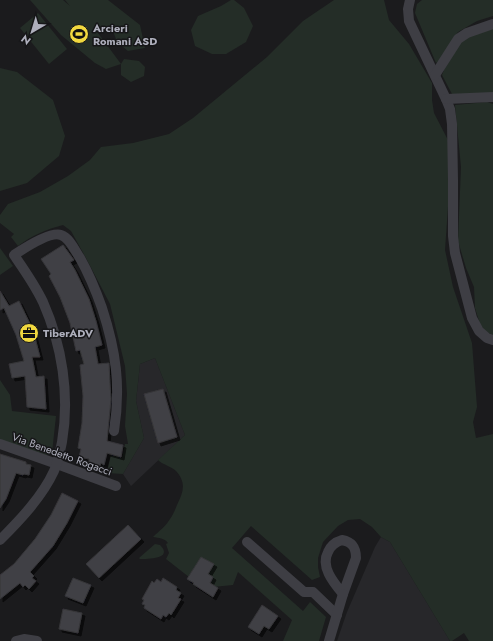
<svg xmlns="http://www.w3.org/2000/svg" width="493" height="641" font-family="Jost,sans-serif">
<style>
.built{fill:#27272a}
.green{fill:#242d27}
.building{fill:#404044;stroke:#363539;filter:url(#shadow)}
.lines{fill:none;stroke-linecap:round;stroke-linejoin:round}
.minor{stroke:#3e3e44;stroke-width:10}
.labels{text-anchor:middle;stroke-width:3;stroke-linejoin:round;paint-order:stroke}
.poi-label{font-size:11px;font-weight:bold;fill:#aeafbc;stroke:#161618;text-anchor:start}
.street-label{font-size:11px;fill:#aeafbc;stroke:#161618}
</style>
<defs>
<filter id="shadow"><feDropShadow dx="3" dy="3" stdDeviation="0" flood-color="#0009"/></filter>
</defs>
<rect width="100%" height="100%" fill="#1b1b1d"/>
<!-- built -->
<g class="built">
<path d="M155,358L185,435L131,486L123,474L144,438L136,401L140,364Z"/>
<path d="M381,537L390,542L450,641H337L347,612L375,547Z"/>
</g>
<!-- green -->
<g class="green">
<path d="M30,0H63L70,6L65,0H108L140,25L145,48L128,51L117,42L113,31L95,30L98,33L121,64L124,59L139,61L145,67L144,76L131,82L121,75V64L106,69L95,63L61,35Z"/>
<path d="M231,0H234L244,8L253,26L246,42L226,54H212L195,46L191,30L198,16L221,6Z"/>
<path d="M334,0H384L389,20L409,44L432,83V100L434,113L449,142L448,207L445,250L453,287L472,343L477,407L473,422L476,438L493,434V641H469L464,633L452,641H450L390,542L381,537L372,527L360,519L348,520L338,526L323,542L318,558V567L320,577L312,580L251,526L232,548L303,611L310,602L326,617L319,641H283L292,620L238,572L233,585L203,588L166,559L169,553L166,544L168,543C164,538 159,538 153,537C159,531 166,526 170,519C173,515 175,510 177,505C183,493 187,483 176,471C171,466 163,465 158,460L185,435L155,358L140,364L136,401L144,438L123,474L107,473L111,455L122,458L125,444H128L125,426L127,394L125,366L110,304L86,258L71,231L63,225C47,229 31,236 18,246L11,237L14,234L0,223V215L8,204L40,192L68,176L90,160L101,147L133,143L169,134L193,118L267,57L303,21Z"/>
<path d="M422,0H493V16L477,21L458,32L440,60L436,63L415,13L417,4Z"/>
<path d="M38,13L67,49L49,64L20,28Z"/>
<path d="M493,28V94H452L442,75L444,70L461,41L469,36Z"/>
<path d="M0,68L17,72L53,100L65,136L59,156L27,183L0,191Z"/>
<path d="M487,102L493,104V335L486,332L480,324L475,308L474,287L466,268L458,241L461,167L455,105Z"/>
<path d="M0,248L13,266L0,275Z"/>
<path d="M0,380L10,395L12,411L56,416L52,453L44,456L0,440Z"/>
<path d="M155,544L160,545C174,559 147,559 140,559L139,558Z"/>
</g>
<!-- building -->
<g class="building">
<path d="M63,245L74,260L70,262L75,270L89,299L96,321L102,345L95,347L98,364L109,363L110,384L111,399L107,441L123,445L121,457L107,453L104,465L101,463L100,466L89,463V459L79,457L81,449L78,448L82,423L83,396L80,365L84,364L80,350L76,351L70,323L60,297L49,276L51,274L41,259Z"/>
<path d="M0,291L9,306L19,301L33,330L40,357H32L36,377L44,376L46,409L27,407L25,376L12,378L9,364L24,361L16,335L4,308L0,310Z"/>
<path d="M163,389L177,437L158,443L144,394Z"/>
<path d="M0,454L26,462V464L31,465L29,475L24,474L23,475L16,473L6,499L0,508Z"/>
<path d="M62,493L78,501L67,523L53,546L30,572L34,576L32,578L36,581L29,589L25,585L23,587L20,583L0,599V575L14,564L35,539L51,515Z"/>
<path d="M128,525L141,539L99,578L86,564Z"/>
<path d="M201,557L214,564L208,574L213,577L210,583L218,588L213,597L193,584L194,583L187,579Z"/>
<path d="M73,578L91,585L83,603L65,596Z"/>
<path d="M163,578L177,587L176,590L181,593L178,598L181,599L171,615L169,613L166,617L163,615L161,619L144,608L145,605L142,604L144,600L142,599L152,581L154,583L157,579L161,582Z"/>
<path d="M262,605L278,616L269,629L264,626L259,634L248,627Z"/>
<path d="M63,609L82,613L78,633L59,629Z"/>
</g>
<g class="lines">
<!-- minor -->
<g class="minor">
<path d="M410,0L408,9L409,21L446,99L450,109L452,124L453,180V236L455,253L472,318L479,331L487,338L493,340"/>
<path d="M435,75L458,39L467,33L493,24"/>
<path d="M446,99L493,97"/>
<path d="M0,444L57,464L116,486"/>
<path d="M0,540C20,520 42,497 54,471C58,462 60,451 62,442C70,395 62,345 43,302C35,285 25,271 14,255C23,249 50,231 61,235C70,238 75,251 80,258C89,274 96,291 102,308C116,351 121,386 114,431"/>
<path d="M342,540C353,542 356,548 356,558L343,594C334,583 320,567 328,552C331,545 335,542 342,540Z"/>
<path d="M247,542L304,592H313L337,615"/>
<path d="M16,641L24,639L37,641"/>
<path d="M329,641L343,594"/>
</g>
</g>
<!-- icons -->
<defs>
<g id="stadium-disc" transform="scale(1)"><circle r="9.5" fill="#f1d83f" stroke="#161618"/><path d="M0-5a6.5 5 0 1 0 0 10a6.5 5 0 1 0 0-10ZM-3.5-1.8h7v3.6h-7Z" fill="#111"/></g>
<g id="office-disc" transform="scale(1)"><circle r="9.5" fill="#f1d83f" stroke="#161618"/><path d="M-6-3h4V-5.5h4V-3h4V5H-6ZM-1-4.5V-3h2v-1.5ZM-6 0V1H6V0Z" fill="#111"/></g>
</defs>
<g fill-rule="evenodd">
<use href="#stadium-disc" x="79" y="34"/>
<use href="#office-disc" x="29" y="333"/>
</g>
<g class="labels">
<!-- poi labels -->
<g class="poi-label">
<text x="93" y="32">Arcieri<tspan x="93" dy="13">Romani ASD</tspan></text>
<text x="43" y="337">TiberADV</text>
</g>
<!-- street labels -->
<g class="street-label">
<text transform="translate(62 454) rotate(20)" y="4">Via Benedetto Rogacci</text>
</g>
</g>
<!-- north arrow -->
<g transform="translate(32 32) rotate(218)" stroke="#161618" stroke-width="3" paint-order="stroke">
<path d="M0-3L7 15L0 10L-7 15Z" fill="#aeafbc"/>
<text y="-6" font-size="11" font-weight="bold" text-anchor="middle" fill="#aeafbc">N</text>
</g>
</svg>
